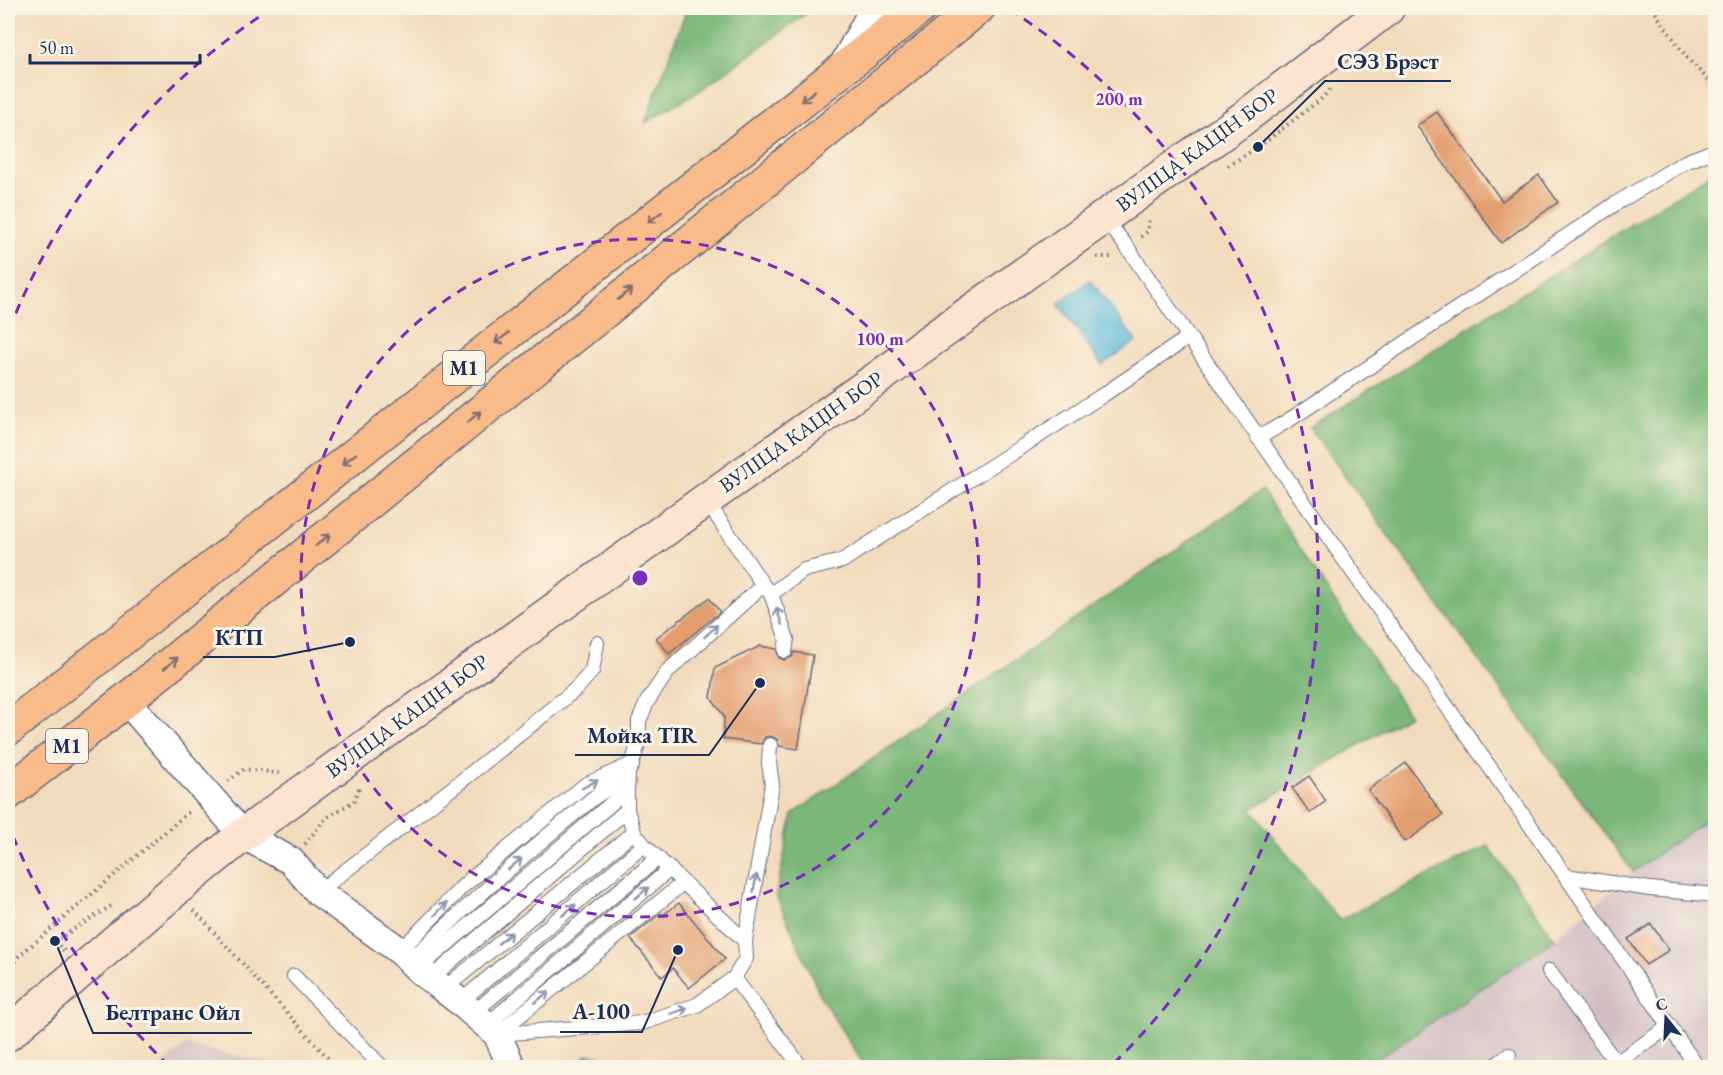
<svg xmlns="http://www.w3.org/2000/svg" width="1723" height="1075" font-family="'EB Garamond',serif">
<style>
.industrial{fill:#d2bec2}
.forest{fill:#7ab778;stroke:#4a736b;stroke-width:1.5}
.water{fill:#5cbada;stroke:#3c749c;stroke-width:1.5}
.building{fill:#e39c6c}
.lines{fill:none;stroke-linecap:round;stroke-linejoin:round}
.service-casing{stroke:#666b7f;stroke-width:16}
.minor-casing{stroke:#666b7f;stroke-width:30}
.secondary-casing{stroke:#666b7f;stroke-width:36}
.trunk-casing{stroke:#666b7f;stroke-width:36}
.path{stroke:#666b7f;stroke-width:4;stroke-dasharray:1.5 4.5;stroke-linecap:butt}
.service{stroke:#fff;stroke-width:14}
.minor{stroke:#fff;stroke-width:27}
.secondary{stroke:#fde4d1;stroke-width:33}
.trunk{stroke:#fabb8b;stroke-width:33}
.oneway{stroke:#7f6e72}
.oneway2{stroke:#8d97ae}
.ring{fill:none;stroke:#7b2cbf;stroke-width:3;stroke-dasharray:10 8}
.labels{text-anchor:middle;stroke-width:6;stroke-linejoin:round;paint-order:stroke}
.shield{fill:#fcf5e5;stroke:#5e6a86;stroke-width:1.5}
.shield-label{font-size:20px;font-weight:bold;fill:#1b2f5e}
.street-label{font-size:21px;fill:#1b2f5e;stroke:#fcf5e5}
.centre{fill:#7b2cbf;stroke:#fcf5e5;stroke-width:3}
.ring-label{font-size:18px;text-anchor:middle;font-weight:bold;fill:#7b2cbf;stroke:#fcf5e5;stroke-width:6;stroke-linejoin:round;paint-order:stroke}
.leader{fill:none;stroke:#1b2f5e;stroke-width:2}
.callout-dot{fill:#1b2f5e;stroke:#fcf5e5;stroke-width:2}
.callout-label{font-size:22px;text-anchor:middle;font-weight:bold;fill:#1b2f5e;stroke:#fcf5e5;stroke-width:6;stroke-linejoin:round;paint-order:stroke}
</style>
<rect width="100%" height="100%" fill="#fcf5e5"/>
<filter id="ink" filterUnits="userSpaceOnUse"><feTurbulence type="fractalNoise" baseFrequency=".0167" numOctaves="2"/><feDisplacementMap in="SourceGraphic" scale="12" xChannelSelector="R" yChannelSelector="G"/><feConvolveMatrix kernelMatrix="1 2 1 2 8 2 1 2 1" color-interpolation-filters="sRGB"/></filter>
<filter id="wash" filterUnits="userSpaceOnUse"><feTurbulence type="fractalNoise" baseFrequency=".008" numOctaves="4" result="noise"/><feDisplacementMap in="SourceGraphic" scale="24" xChannelSelector="R" yChannelSelector="G"/><feGaussianBlur stdDeviation="1.35" result="paint"/><feColorMatrix in="noise" values="0 0 0 0 0 0 0 0 0 0 0 0 0 0 0 0 0 1.4 0 .05"/><feComposite in="paint" operator="in"/></filter>
<g filter="url(#wash)">
<rect width="100%" height="100%" fill="#f2dbbc"/>
<!-- industrial -->
<g class="industrial">
<path d="M1715,813V1067L1365,1068L1555,939L1633,872Z"/>
<path d="M186,1045L288,1067H160Z"/>
</g>
<!-- forest -->
<g class="forest">
<path d="M687,8H814L699,91L645,123Z"/>
<path d="M1715,171V813L1633,872L1310,428Z"/>
<path d="M1262,490L1409,715L1251,809L1339,920L1488,846L1555,939L1365,1067H865L822,999L776,895L793,814Z"/>
</g>
<!-- water -->
<g class="water">
<path d="M1090,280L1136,341L1102,365L1058,304Z"/>
<path d="M587,1055L599,1056L633,1067H580L579,1063Z"/>
</g>
<g id="blocks">
<!-- building -->
<g class="building">
<path d="M1437,112L1502,201L1539,175L1558,202L1501,243L1417,126Z"/>
<path d="M709,598L720,612L669,654L656,638Z"/>
<path d="M760,646L776,649L779,658L784,660L792,657L794,652L813,655L798,749L779,746L778,740L771,736L765,737L761,744L723,739L724,716L711,698L715,668Z"/>
<path d="M1406,763L1443,815L1405,842L1368,790Z"/>
<path d="M1309,776L1326,801L1310,813L1292,788Z"/>
<path d="M679,903L725,959L689,988L673,968L662,977L630,938L661,913L663,915Z"/>
<path d="M1651,924L1669,950L1646,965L1628,939Z"/>
</g>
</g>
</g>
<g filter="url(#ink)">
<use href="#blocks" fill-opacity="0" stroke="#666b7f" stroke-width="1.5"/>
<g class="lines">
<!-- service casing -->
<g class="service-casing">
<g id="service">
<path d="M1104,218L1127,247C1315,522 1510,792 1698,1068"/>
<path d="M1258,438L1289,420L1615,204L1685,162L1716,150"/>
<path d="M766,588L771,594L787,639L785,651"/>
<path d="M771,594L804,570L842,561L1103,395L1189,337"/>
<path d="M1566,876L1650,889L1716,895"/>
<path d="M318,892L460,782L576,689L592,671L597,643"/>
<path d="M745,941L772,785L769,763L770,745"/>
<path d="M400,951L464,885L585,785L632,764L639,741V721L647,702L668,671L763,585L706,500"/>
<path d="M410,961C468,904 529,850 592,799C606,788 625,783 632,765"/>
<path d="M418,969L627,790L628,775"/>
<path d="M1549,971L1620,1068"/>
<path d="M294,976L383,1068"/>
<path d="M734,978L802,1068"/>
<path d="M430,979L627,810"/>
<path d="M444,989L634,832L627,810V790"/>
<path d="M460,1002L644,845L639,839"/>
<path d="M473,1013L658,858"/>
<path d="M485,1026L670,869"/>
<path d="M497,1034L642,1023L697,1005L734,978L746,958L745,941L644,845"/>
<path d="M497,1034L683,883"/>
<path d="M1610,1067L1670,1026"/>
<path d="M1492,1068L1509,1055"/>
</g>
</g>
<!-- minor casing -->
<g class="minor-casing">
<g id="minor">
<path d="M842,67L874,8"/>
<path d="M126,700L243,835L291,861L318,892L400,951L418,969L460,1002L497,1034L512,1068"/>
</g>
</g>
<!-- secondary casing -->
<g class="secondary-casing">
<path id="secondary" d="M8,1034L175,890L243,835L706,500L1241,120L1388,8"/>
</g>
<!-- trunk casing -->
<g class="trunk-casing">
<g id="trunk">
<path d="M8,729L920,8"/>
<path d="M8,793L126,700L978,8"/>
</g>
</g>
<!-- path -->
<g class="path">
<path d="M1652,8L1687,58L1716,88"/>
<path d="M1228,166L1258,147L1320,100L1332,88"/>
<path d="M1141,237L1147,232L1149,218"/>
<path d="M1097,257H1113"/>
<path d="M228,781L244,769L278,773L282,771"/>
<path d="M305,844L326,818L354,801L360,786"/>
<path d="M194,910L337,1068"/>
<path d="M64,951L55,941L111,906"/>
<path d="M8,972L18,957L191,810"/>
<path d="M10,1068L19,1060"/>
</g>
<!-- service -->
<use href="#service" class="service"/>
<!-- minor -->
<use href="#minor" class="minor"/>
<!-- secondary -->
<use href="#secondary" class="secondary"/>
<!-- trunk -->
<use href="#trunk" class="trunk"/>
</g>
<!-- one-way arrows -->
<defs><path id="oneway-shaft" d="M-6 0H5M1.5-3L5.5 0L1.5 3" fill="none" stroke-width="1.6" stroke-linecap="round" stroke-linejoin="round" transform="scale(1.5)"/></defs>
<g class="oneway">
<use href="#oneway-shaft" transform="translate(808 96) rotate(142)"/>
<use href="#oneway-shaft" transform="translate(655 217) rotate(142)"/>
<use href="#oneway-shaft" transform="translate(625 294) rotate(-39)"/>
<use href="#oneway-shaft" transform="translate(502 338) rotate(142)"/>
<use href="#oneway-shaft" transform="translate(474 417) rotate(-39)"/>
<use href="#oneway-shaft" transform="translate(349 459) rotate(142)"/>
<use href="#oneway-shaft" transform="translate(323 540) rotate(-39)"/>
<use href="#oneway-shaft" transform="translate(171 663) rotate(-39)"/>
</g>
<g class="oneway2">
<use href="#oneway-shaft" transform="translate(779 616) rotate(-109)"/>
<use href="#oneway-shaft" transform="translate(711 631) rotate(-43)"/>
<use href="#oneway-shaft" transform="translate(590 784) rotate(-28)"/>
<use href="#oneway-shaft" transform="translate(515 864) rotate(-40)"/>
<use href="#oneway-shaft" transform="translate(755 883) rotate(-80)"/>
<use href="#oneway-shaft" transform="translate(642 893) rotate(-40)"/>
<use href="#oneway-shaft" transform="translate(441 909) rotate(-46)"/>
<use href="#oneway-shaft" transform="translate(569 910) rotate(-40)"/>
<use href="#oneway-shaft" transform="translate(505 938) rotate(-40)"/>
<use href="#oneway-shaft" transform="translate(542 997) rotate(-39)"/>
<use href="#oneway-shaft" transform="translate(679 1011) rotate(-18)"/>
</g>
</g>
<!-- distance rings -->
<g class="ring">
<circle cx="640" cy="578" r="339"/>
<path d="M169 1066A678 678 0 0 1 9 826M9 330A678 678 0 0 1 271 9M1009 9A678 678 0 0 1 1111 1066"/>
</g>
<g class="labels">
<!-- shield labels -->
<g class="shield">
<rect x="443" y="351" width="42" height="34" rx="4.5"/>
<rect x="46" y="729" width="42" height="34" rx="4.5"/>
</g>
<g class="shield-label">
<text x="464" y="375">М1</text>
<text x="67" y="753">М1</text>
</g>
<!-- street labels -->
<g class="street-label">
<text transform="translate(1197 150) rotate(-36)" y="7">ВУЛІЦА КАЦІН БОР</text>
<text transform="translate(801 432) rotate(-35)" y="7">ВУЛІЦА КАЦІН БОР</text>
<text transform="translate(407 716) rotate(-36)" y="7">ВУЛІЦА КАЦІН БОР</text>
</g>
</g>
<circle cx="640" cy="578" r="9" class="centre"/>
<g class="ring-label">
<text x="1119" y="105">200 m</text>
<text x="880" y="345">100 m</text>
</g>
<!-- callouts -->
<path class="leader" d="M1258 147L1325 81H1451M350 642L275 657H203M760 683L709 755H575M678 950L642 1032H560M55 941L93 1033H252"/>
<g class="callout-dot">
<circle cx="1258" cy="147" r="6"/>
<circle cx="350" cy="642" r="6"/>
<circle cx="760" cy="683" r="6"/>
<circle cx="678" cy="950" r="6"/>
<circle cx="55" cy="941" r="6"/>
</g>
<g class="callout-label">
<text x="1388" y="69">СЭЗ Брэст</text>
<text x="239" y="645">КТП</text>
<text x="642" y="743">Мойка TIR</text>
<text x="601" y="1019">А-100</text>
<text x="173" y="1020">Белтранс Ойл</text>
</g>
<!-- margin -->
<rect width="1723" height="1075" fill="none" stroke="#fcf5e5" stroke-width="30"/>
<!-- north arrow -->
<g transform="translate(1666 1018) rotate(342)" stroke="#fcf5e5" stroke-width="4.5" paint-order="stroke">
<path d="M0-4.5L10 22L0 15L-10 22Z" fill="#1b2f5e"/>
<text y="-9" font-size="16" font-weight="bold" text-anchor="middle" fill="#1b2f5e">С</text>
</g>
<!-- scale -->
<path d="M30 54v9h170v-9" fill="none" stroke="#1b2f5e" stroke-width="3"/>
<text x="39" y="54" font-size="18" fill="#1b2f5e" stroke="#fcf5e5" stroke-width="4.5" paint-order="stroke">50 m</text>
</svg>
